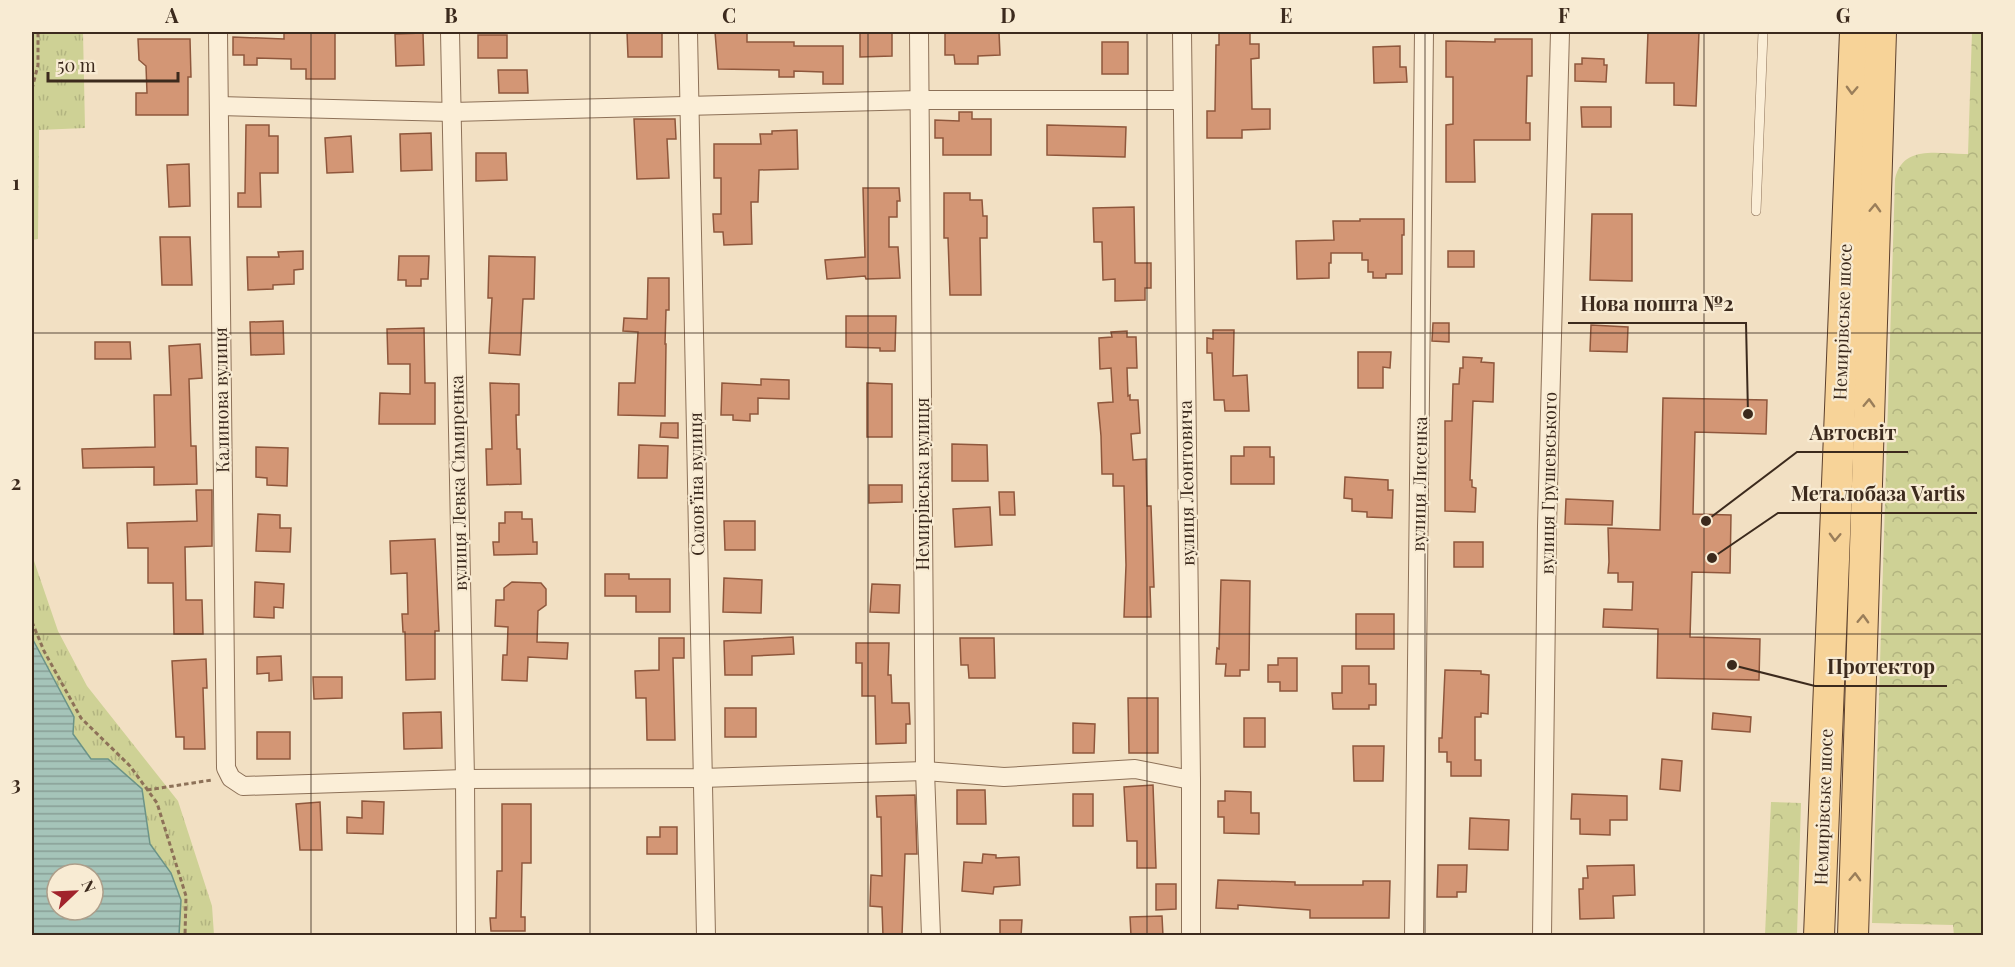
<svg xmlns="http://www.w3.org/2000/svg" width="2015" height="967" font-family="'Playfair Display',serif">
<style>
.grass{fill:url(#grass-tufts)}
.forest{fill:url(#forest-crowns)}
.water{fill:url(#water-rules);stroke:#6b9387;stroke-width:1.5;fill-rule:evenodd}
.building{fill:#d39675;stroke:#8f573c;stroke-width:1.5}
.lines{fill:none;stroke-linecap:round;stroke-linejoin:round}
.lane-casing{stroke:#8d7158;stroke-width:10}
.street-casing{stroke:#8d7158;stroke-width:20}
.primary-casing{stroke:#5b3f2c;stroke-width:32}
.path{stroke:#8d7158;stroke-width:3;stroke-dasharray:4.5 3;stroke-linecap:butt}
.lane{stroke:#fbeed7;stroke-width:9}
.street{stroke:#fbeed7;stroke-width:18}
.primary{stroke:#f7d398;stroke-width:30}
.oneway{stroke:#9a7e5a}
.grid{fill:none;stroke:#3c2a1d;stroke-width:1.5;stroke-opacity:0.55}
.labels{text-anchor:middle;stroke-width:4.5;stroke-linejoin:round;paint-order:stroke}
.street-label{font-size:18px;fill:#3c2a1d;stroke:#f8ebd3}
.leader{fill:none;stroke:#3c2a1d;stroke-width:2}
.callout-dot{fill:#3c2a1d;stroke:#f8ebd3;stroke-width:2}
.callout-label{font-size:20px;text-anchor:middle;font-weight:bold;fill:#3c2a1d;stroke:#f8ebd3;stroke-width:4.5;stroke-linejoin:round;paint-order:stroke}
.neatline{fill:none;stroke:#3c2a1d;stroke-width:2}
.grid-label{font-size:20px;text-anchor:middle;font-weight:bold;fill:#3c2a1d}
</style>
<defs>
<pattern id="grass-tufts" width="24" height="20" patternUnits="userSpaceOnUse" patternTransform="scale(1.5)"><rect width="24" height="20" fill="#ced195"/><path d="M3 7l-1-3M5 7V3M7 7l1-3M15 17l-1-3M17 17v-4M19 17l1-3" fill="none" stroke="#b2b480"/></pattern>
<pattern id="forest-crowns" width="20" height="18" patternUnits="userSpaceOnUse" patternTransform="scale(1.5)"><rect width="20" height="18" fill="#ced195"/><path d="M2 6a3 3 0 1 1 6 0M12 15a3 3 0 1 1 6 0" fill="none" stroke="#b2b480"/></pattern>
<pattern id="water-rules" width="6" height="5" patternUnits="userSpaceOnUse" patternTransform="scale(1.5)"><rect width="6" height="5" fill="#a5c4b9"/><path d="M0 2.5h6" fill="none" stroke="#889f96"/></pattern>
</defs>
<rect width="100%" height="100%" fill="#f2e0c3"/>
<!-- grass -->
<g class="grass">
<path d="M32,32H83L85,128L39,130L38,239L32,240V68L33,66Z"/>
<path d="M32,514V555L58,631L87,686L178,801L212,906L214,935H179L180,900L171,873L150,844L147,820L91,759L73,734L74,717L32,638Z"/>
</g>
<!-- forest -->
<g class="forest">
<path d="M1972,32H1984V935L1954,936L1953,925L1872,923L1895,179C1903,143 1941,155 1968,154Z"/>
<path d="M1771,802L1801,803L1797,935H1765Z"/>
</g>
<!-- water -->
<path class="water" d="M32,638L74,717L73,734L91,759H108L142,789L150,844L171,873L181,900L179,935H32ZM57,874H93V910H57Z"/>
<!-- building -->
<g class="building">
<path d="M284,32H335V79H306V69H291V59L257,58V65H244V55H233V37L284,39Z"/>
<path d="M627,32H662V57H628Z"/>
<path d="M715,32H747V42H794V46H843V84H823V72L794,71V77H779V70L718,69Z"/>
<path d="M860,32H892V56L860,57Z"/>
<path d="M945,32H999L1000,55L978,56V64H955L954,55H945Z"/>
<path d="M1219,32H1250V44H1259V58L1251,59L1252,109H1270V129L1242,130V138H1207V111H1215L1216,45H1219Z"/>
<path d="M1648,32H1699L1696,106L1674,105V83H1646Z"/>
<path d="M423,33L424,65L396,66L395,34Z"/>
<rect x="478" y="35" width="29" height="23"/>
<path d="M138,39H190L191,77H188V115H136V93H147L146,66L139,60Z"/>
<path d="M1495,39H1532V76H1527L1526,123H1530V140H1474L1475,182H1446V125L1453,124V77H1446V41L1495,42Z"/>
<rect x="1102" y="42" width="26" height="32"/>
<path d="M1400,46V67H1406L1407,82L1374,83L1373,47Z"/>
<path d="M1582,58L1604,59V65H1607L1606,82L1575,81V64H1582Z"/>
<path d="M498,70H527L528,93H499Z"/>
<path d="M1581,107H1611V127H1582Z"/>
<path d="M959,112H972V119H991V155H943V138H935V120L959,121Z"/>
<path d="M634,119H675L676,139H667L669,178L637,179Z"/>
<path d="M246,125H269V136H278V173H260L261,207H238V193H245Z"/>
<path d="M1047,125L1126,127L1125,157L1047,155Z"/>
<path d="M797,130L798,169L759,170L758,202H751L752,244L724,245L723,232H714L713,214H721V178H714V144H761L760,134H772V131Z"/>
<path d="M431,133L432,170L401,171L400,134Z"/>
<path d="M351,136L353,172L327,173L325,138Z"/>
<path d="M476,153H506L507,180L476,181Z"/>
<path d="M189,164L190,206L169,207L167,165Z"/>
<path d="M863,188H899L900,201H897V217H889V247H898L900,278L866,279L865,276L827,279L825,260L865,257Z"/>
<path d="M944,193H970V200H982L983,216H987V238H980L981,295H950L948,238H944Z"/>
<path d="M1134,207L1135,263H1151V288H1145V300L1115,301V279L1103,280L1102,242H1094L1093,208Z"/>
<path d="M1592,214H1632V281L1590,280Z"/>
<path d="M1360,219H1404V235H1402V274H1386V278H1373V272H1368V260H1362V253H1331V263H1329V278L1297,279L1296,241L1334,240L1333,221H1360Z"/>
<path d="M160,237H190L192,285H162Z"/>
<path d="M303,251V269L294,270V284L273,285V289L248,290L247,257H279L278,252Z"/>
<rect x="1448" y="251" width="26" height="16"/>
<path d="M399,256H429L428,279H421V286H406V280H398Z"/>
<path d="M489,256L535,257L534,299H523L520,355L489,353L492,298H488Z"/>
<path d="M648,278H669V310H666L665,344H666L665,416L618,415L619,383H635L638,332L623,331L624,318L647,319Z"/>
<path d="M846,316H896L895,351H880V348L846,347Z"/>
<path d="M283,321L284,354L251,355L250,322Z"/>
<path d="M1433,323H1449V342L1432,341Z"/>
<path d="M1591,325L1628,327L1627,352L1590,351Z"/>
<path d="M424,328L425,383H435V424H379L380,393L410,394V364H388L387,329Z"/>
<path d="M1213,330H1234L1233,376L1247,375L1249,411H1225L1224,400H1214L1212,353H1207V338L1213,339Z"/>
<path d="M1127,331V337H1136L1137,368H1127L1128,396L1130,395V400H1138L1140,433L1131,434L1133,460L1146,459L1147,506H1151L1154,587H1150L1151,617H1124L1126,565L1124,486H1113V474H1102L1101,436L1098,403L1113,402L1111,368L1100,369L1099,338L1112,337L1111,332Z"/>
<path d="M95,342H130L131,359H95Z"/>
<path d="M200,344L202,378L189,379L191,446H196L197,484L154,485V467L83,468L82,449L155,447L154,395H171L169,346Z"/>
<path d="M1358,352H1391L1390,368L1383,367V388H1358Z"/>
<path d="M1463,357L1482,358L1481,362L1494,363L1493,402L1473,401L1470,480H1472V487L1476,488L1475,512L1445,511V421H1452L1453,384H1459L1460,368H1463Z"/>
<path d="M761,379L789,380V399L758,398V414H750V421L733,420V415H721L722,383L761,385Z"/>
<path d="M490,383L519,384V415H516L517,449H520L521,484L487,485L486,449H492Z"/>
<path d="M867,383L892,384V437H867Z"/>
<path d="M1663,398L1767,400L1766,434L1695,432L1693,514L1731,515L1730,573L1692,572L1690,637L1760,639L1759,680L1657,678L1658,629L1603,627L1604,609L1632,610L1633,582H1618V573H1608L1609,562L1608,528L1660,530Z"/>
<path d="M661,423H678V438L660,437Z"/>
<path d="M952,444L987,445L988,481H952Z"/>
<path d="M639,445L668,446L667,478H638Z"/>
<path d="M256,447L288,448L287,486L267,485V478L256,477Z"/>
<path d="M1244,447H1270V457H1274V484H1231V456H1244Z"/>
<path d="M1345,477L1388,480V490H1393L1392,518L1367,517V512L1352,511V499L1344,498Z"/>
<path d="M869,485H902V502L869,503Z"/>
<path d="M196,490H212V546L185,547L186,600H202L203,634H174L173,583H148V548H128L127,523L197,521Z"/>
<path d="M999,492H1014L1015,515H1000Z"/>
<path d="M1566,499L1613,501L1612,525L1565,524Z"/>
<path d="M990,507L992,545L955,547L953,509Z"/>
<path d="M505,512H522V519H532L533,542H537V554L494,555L493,542H499V523H505Z"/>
<path d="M258,514L280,515V528H291L290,552L256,551Z"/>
<path d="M724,521H755V550H725Z"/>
<path d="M435,539L439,631H435V679L406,680L405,632H403L402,614H408L407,573L391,574L390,541Z"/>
<rect x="1454" y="542" width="29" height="25"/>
<path d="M605,574H629V579H670V612H636V596H605Z"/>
<path d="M724,578L762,580L761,613L723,612Z"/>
<path d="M1221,580L1250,581L1249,670H1240V676H1225L1226,664H1216L1217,648L1219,649Z"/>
<path d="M255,582L284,584L283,608L274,607V618L254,617Z"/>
<path d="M512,582L541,583L546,589V605L538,611L537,642L568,643L567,659L528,657L527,681L502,680L503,655H507L508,627L495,626L496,600H504V588Z"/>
<path d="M872,584L900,585L899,613L870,612Z"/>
<rect x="1356" y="614" width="38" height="35"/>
<path d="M793,637L794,654L752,656V675H725L724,641Z"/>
<path d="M659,638H684V658H673L675,740H647L646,698H636L635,671L659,670Z"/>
<path d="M960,638H994L995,678H969L968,665H961Z"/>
<path d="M856,643H889L888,675H891L892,703H909L910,724H906V743L876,744L875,696H862V663H856Z"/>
<path d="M281,656L282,680L269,681V673L257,674V657Z"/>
<path d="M1278,658H1297V691H1280V682H1268V665H1278Z"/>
<path d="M206,659L207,688H203L205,749H184V737H176L172,661Z"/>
<path d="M1342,666H1369V684H1376V705H1369V709H1333L1332,693H1342Z"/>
<path d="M1445,670L1481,671V674L1489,675L1488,714L1481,713V717H1475V760H1481V776H1451V762H1447V752H1439V738H1442Z"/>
<path d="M313,677H342V698L314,699Z"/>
<path d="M1128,698H1158V753H1129Z"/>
<rect x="725" y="708" width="31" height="29"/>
<path d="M441,712L442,748L404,749L403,713Z"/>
<path d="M1713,713L1751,717L1750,732L1712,729Z"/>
<rect x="1244" y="718" width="21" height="29"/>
<path d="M1073,723L1095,724L1094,753H1073Z"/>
<rect x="257" y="732" width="33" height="27"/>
<path d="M1353,746H1384L1383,781H1354Z"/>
<path d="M1662,759L1682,761L1680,791L1660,789Z"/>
<path d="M1153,785L1156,868H1137V841H1127L1124,787Z"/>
<path d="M957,790H985L986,824H957Z"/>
<path d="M1225,791L1251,792V813H1259V834L1224,833V817H1218V801H1225Z"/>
<rect x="1073" y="794" width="20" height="32"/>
<path d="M1572,794L1627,796V820H1610V835L1580,834V819H1571Z"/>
<path d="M915,795L917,854H905L902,936H883L882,907L870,906L871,875L882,876L881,817H877L876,796Z"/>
<path d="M362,801L384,802L383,834L347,833V817L362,818Z"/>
<path d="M320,802L322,850H300L296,804Z"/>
<path d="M502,804H531V863H522L521,917H525V931H491L490,918H496L497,871H502Z"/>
<path d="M1470,818L1509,820L1508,850L1469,849Z"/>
<path d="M660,827H677V854H647V837H660Z"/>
<path d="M983,854L996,855V858L1019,857L1020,885L994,887L993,894L962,891L964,862L982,863Z"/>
<path d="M1438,865H1467L1466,892H1457V897H1437Z"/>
<path d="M1634,865L1635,895L1613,896L1614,918L1580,919L1579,889H1583V878H1588L1587,866Z"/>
<path d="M1218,880L1295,882V885H1363V881H1390L1389,918H1310V910L1238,905V909L1216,908Z"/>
<path d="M1156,884H1176V909L1156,910Z"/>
<path d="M1162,916L1163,936H1131L1130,917Z"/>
<path d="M1000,920H1022L1021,936H1000Z"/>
</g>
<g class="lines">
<!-- lane casing -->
<g class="lane-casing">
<path id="lane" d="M1756,211L1763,32"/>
</g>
<!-- street casing -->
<g class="street-casing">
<g id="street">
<path d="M218,32L226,768L231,778L243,786L465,779L702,778L925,771L1004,777L1135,769L1191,780"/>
<path d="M450,32L465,779L466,936"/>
<path d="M688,32L706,936"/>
<path d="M919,32L925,771L931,936"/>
<path d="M1182,32L1191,780V936"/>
<path d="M219,106L452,112L920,100H1182"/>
<path d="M1414,936L1424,32"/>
<path d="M1542,936L1547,526L1560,32"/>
</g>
</g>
<!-- primary casing -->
<g class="primary-casing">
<g id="primary">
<path d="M1819,936L1855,32"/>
<path d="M1853,936L1881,32"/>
</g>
</g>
<!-- path -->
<g class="path">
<path d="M32,89L38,65V32"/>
<path d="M32,622L44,651L81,718L130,766L157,803L186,896L185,936"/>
<path d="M147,790L212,780"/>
</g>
<!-- lane -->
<use href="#lane" class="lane"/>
<!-- street -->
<use href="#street" class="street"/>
<!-- primary -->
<use href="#primary" class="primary"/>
</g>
<!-- one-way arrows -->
<defs><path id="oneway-chevron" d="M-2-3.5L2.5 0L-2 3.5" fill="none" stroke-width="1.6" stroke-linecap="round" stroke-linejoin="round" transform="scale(1.5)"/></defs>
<g class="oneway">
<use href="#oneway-chevron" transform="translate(1852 90) rotate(92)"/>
<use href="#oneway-chevron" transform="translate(1875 208) rotate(-88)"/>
<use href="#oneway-chevron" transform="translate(1869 403) rotate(-88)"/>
<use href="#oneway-chevron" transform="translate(1835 537) rotate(92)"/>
<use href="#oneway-chevron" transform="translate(1863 619) rotate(-88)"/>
<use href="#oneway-chevron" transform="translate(1855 877) rotate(-88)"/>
</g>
<!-- grid -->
<path class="grid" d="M311,32V936M590,32V936M868,32V936M1147,32V936M1425,32V936M1704,32V936M32,333H1984M32,634H1984"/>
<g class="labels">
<!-- street labels -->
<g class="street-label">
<text transform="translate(1843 322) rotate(-88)" y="6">Немирівське шосе</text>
<text transform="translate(222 400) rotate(-91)" y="6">Калинова вулиця</text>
<text transform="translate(459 483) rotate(-91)" y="6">вулиця Левка Симиренка</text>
<text transform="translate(1187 483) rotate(-91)" y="6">вулиця Леонтовича</text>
<text transform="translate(1549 483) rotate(-89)" y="6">вулиця Грушевського</text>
<text transform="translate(697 484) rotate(-91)" y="6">Соловʼїна вулиця</text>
<text transform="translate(923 484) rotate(-90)" y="6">Немирівська вулиця</text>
<text transform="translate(1420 484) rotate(-89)" y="6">вулиця Лисенка</text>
<text transform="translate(1824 807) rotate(-88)" y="6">Немирівське шосе</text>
</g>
</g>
<!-- callouts -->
<path class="leader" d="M1748 414L1746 323H1568M1706 521L1797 452H1908M1712 558L1778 513H1977M1732 665L1815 686H1947"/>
<g class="callout-dot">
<circle cx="1748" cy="414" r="6"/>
<circle cx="1706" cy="521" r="6"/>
<circle cx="1712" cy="558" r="6"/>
<circle cx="1732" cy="665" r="6"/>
</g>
<g class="callout-label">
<text x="1657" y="311">Нова пошта №2</text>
<text x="1853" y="440">Автосвіт</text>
<text x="1878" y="501">Металобаза Vartis</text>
<text x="1881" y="674">Протектор</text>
</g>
<!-- border -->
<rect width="2015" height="967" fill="none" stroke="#f8ebd3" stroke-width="66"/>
<!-- north arrow -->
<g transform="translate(75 892) rotate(67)"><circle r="28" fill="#f8ebd3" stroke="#ad9e8a" stroke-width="1.5"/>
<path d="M0-4.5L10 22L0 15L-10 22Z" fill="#a1232c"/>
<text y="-9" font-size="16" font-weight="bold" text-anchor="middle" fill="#3c2a1d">N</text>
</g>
<!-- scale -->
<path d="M48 72v9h130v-9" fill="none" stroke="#3c2a1d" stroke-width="3"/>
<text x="57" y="72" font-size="18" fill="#3c2a1d" stroke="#f8ebd3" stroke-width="4.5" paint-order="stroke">50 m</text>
<rect x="33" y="33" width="1949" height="901" class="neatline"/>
<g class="grid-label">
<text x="172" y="23">A</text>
<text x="451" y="23">B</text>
<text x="729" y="23">C</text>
<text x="1008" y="23">D</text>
<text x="1286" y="23">E</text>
<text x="1564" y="23">F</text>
<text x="1843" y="23">G</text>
<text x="16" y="190">1</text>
<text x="16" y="490">2</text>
<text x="16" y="791">3</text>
</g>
</svg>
